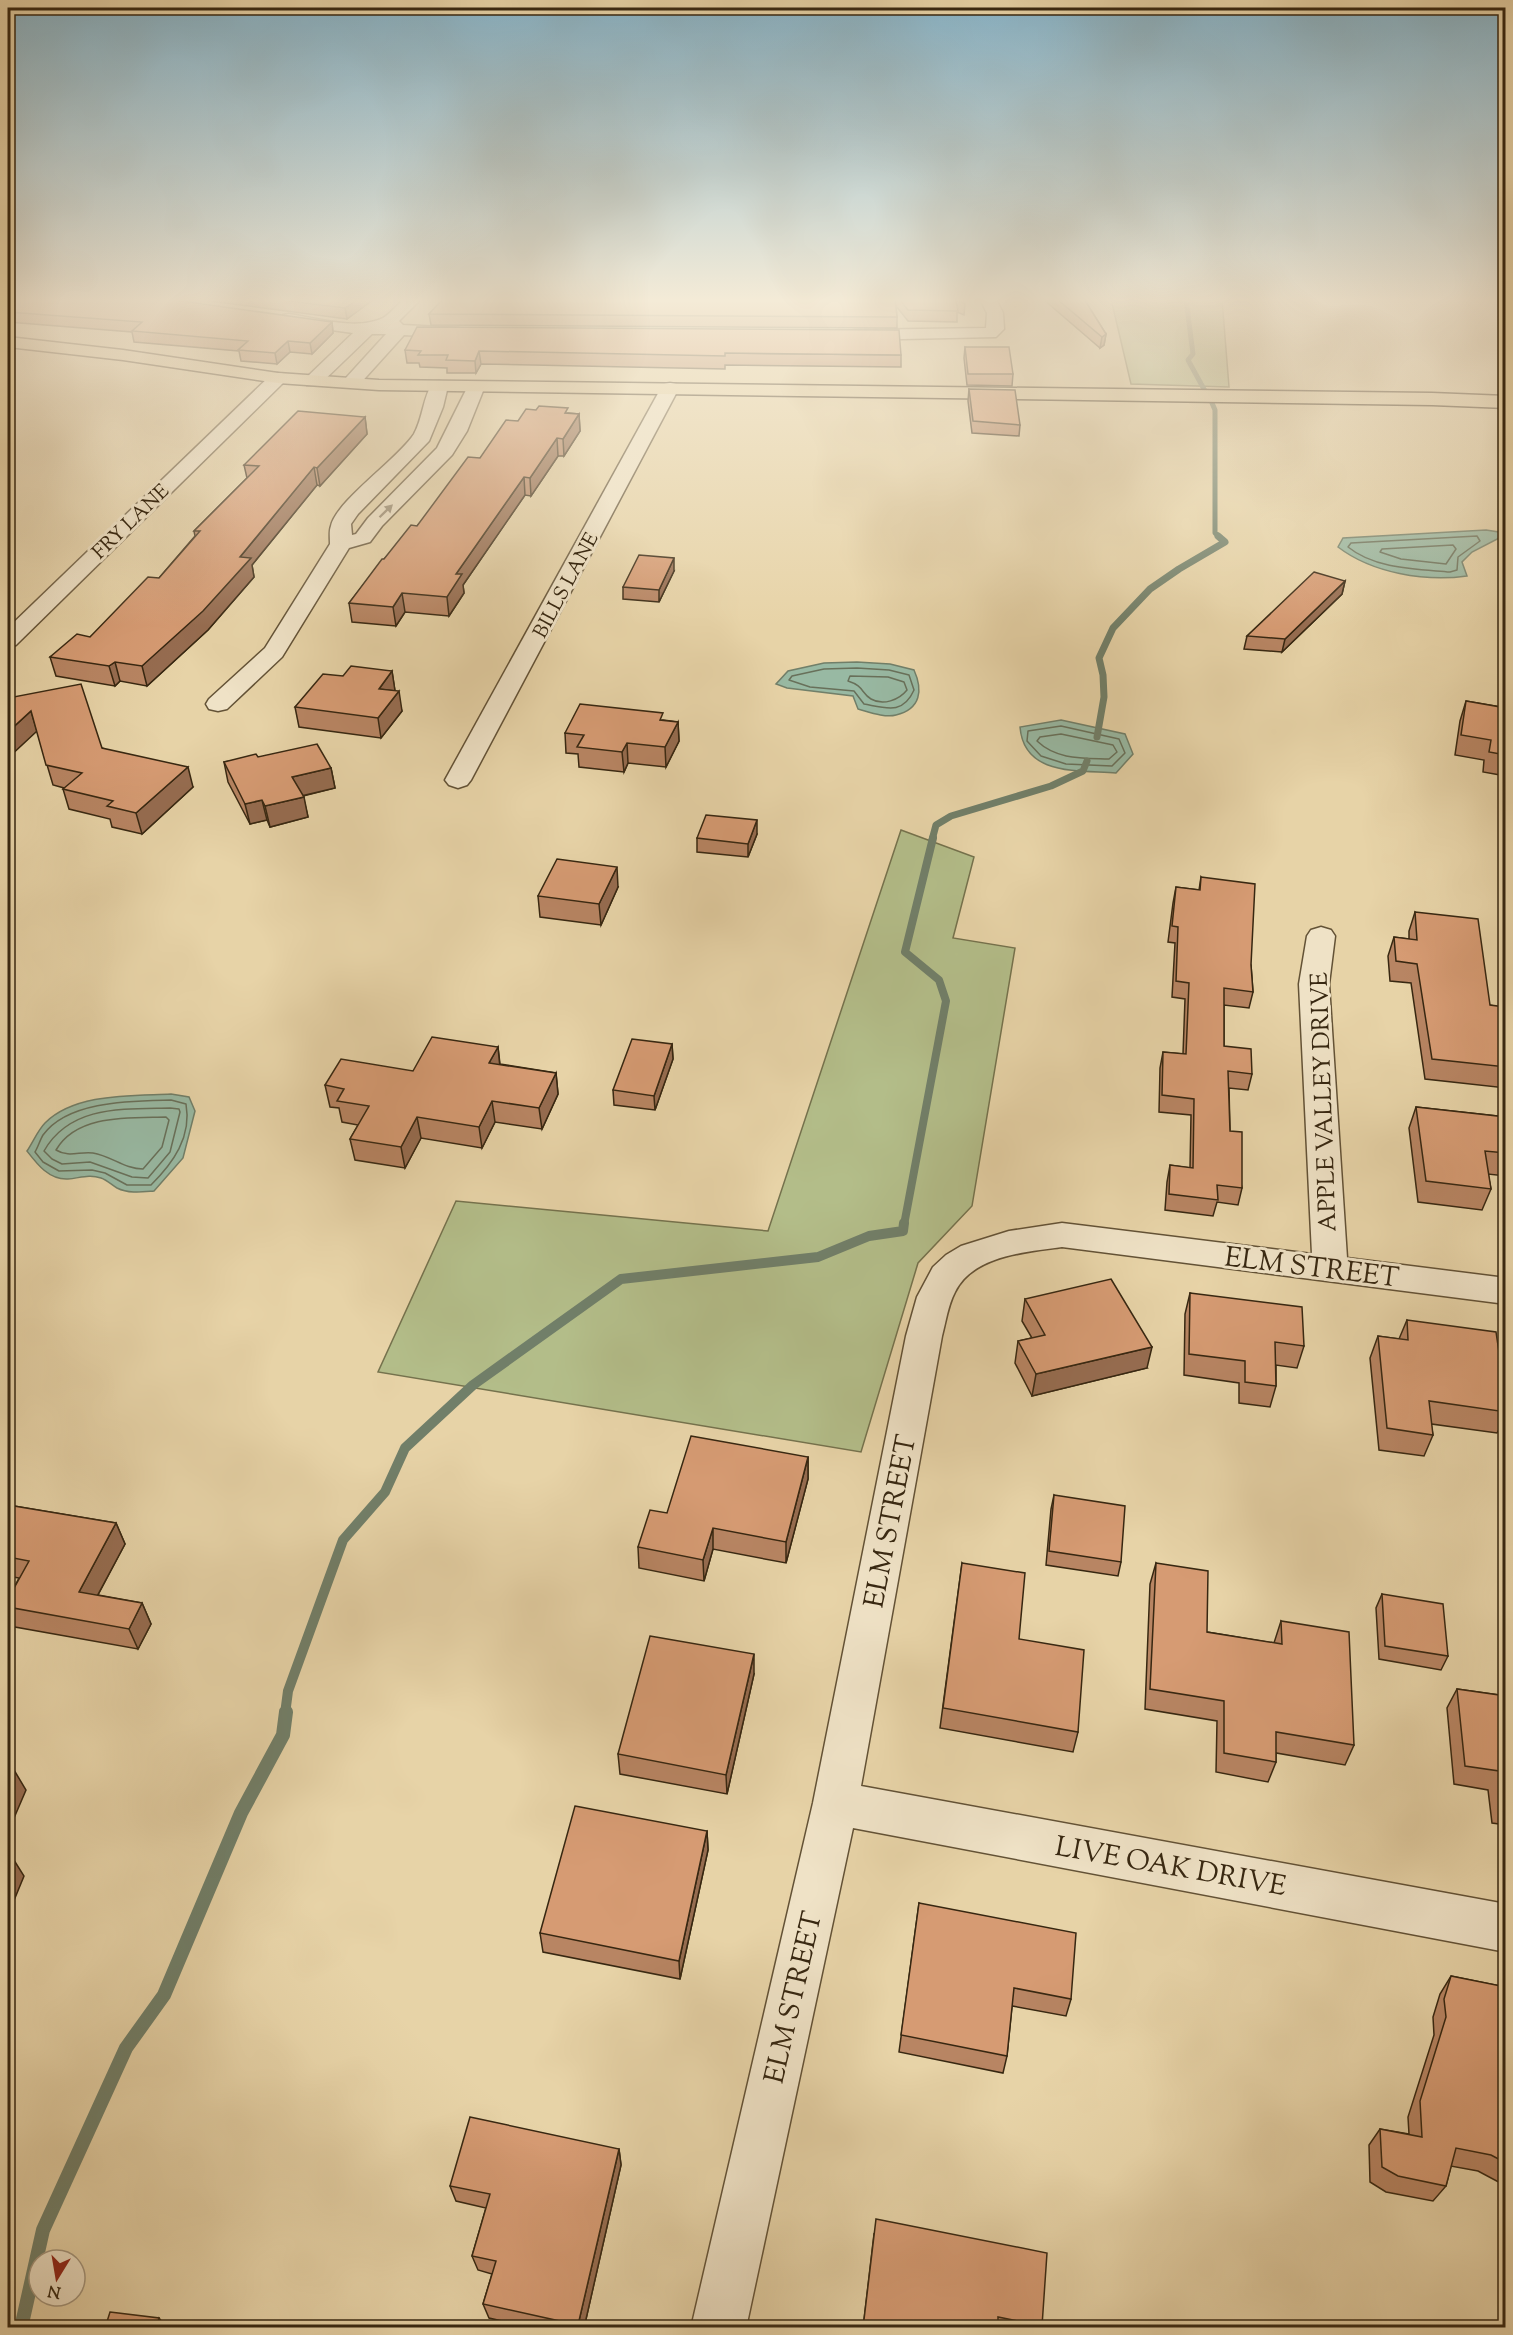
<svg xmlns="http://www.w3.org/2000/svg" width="1513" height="2335" font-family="'Sorts Mill Goudy',serif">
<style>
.green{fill:#b3bd89;stroke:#75724d;stroke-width:1.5}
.water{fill:#98b9a3;stroke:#717f69;stroke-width:1.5}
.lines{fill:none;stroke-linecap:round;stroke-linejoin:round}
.shore{stroke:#68705a;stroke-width:1.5}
.stream-far4{stroke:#717f69;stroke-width:5}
.stream-far3{stroke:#717f69;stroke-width:7}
.stream-far2{stroke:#717f69;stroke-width:8}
.stream-far1{stroke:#717f69;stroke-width:10}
.stream{stroke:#717f69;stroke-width:14}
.minor-casing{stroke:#635236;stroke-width:3}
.major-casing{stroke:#372711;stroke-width:3}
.minor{fill:#efe2c6;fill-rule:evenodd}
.major{fill:#e7d3a7;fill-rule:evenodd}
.wall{fill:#b88563;stroke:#372711;stroke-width:1.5}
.shaded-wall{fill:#966c50;stroke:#372711;stroke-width:1.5}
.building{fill:#d69b73;stroke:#372711;stroke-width:1.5}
.oneway{fill:#93846c}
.labels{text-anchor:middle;stroke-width:6;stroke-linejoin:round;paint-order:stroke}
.far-street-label{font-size:20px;fill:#372711;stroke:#efe2c6}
.street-label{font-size:24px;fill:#372711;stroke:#efe2c6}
.near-street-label{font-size:28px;fill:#372711;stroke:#efe2c6}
</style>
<rect width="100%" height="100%" fill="#e7d3a7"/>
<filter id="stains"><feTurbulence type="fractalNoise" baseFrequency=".00333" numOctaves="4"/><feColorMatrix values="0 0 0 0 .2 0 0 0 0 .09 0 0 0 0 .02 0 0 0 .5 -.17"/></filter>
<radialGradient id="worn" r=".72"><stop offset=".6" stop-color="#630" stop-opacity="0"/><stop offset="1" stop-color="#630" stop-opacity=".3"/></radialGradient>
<!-- green -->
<g class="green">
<path d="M1111,299H1222L1229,387L1131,384Z"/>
<path d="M901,830L974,857L953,938L1015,948L972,1206L918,1263L861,1452L378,1372L456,1201L768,1231Z"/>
</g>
<!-- water -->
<g class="water">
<path d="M1486,530L1505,533V535L1472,552L1462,562L1467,576C1425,582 1372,573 1338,547L1343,538Z"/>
<path d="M857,662L890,664L914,670C923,690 921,709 896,715C885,718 869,712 858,709L853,696L787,688L776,684L788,671L824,663Z"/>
<path d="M1061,720L1125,734L1133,754L1116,773C1077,770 1024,776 1020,727Z"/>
<path d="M171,1094L189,1097L195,1111L183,1158L154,1191C142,1192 129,1194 117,1188C112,1185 107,1180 101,1178C89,1174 80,1178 68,1179C49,1180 37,1164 27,1151C33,1142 38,1130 45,1123C75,1093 132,1096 171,1094Z"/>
</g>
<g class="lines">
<!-- shore -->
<g class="shore">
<path d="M1477,536L1480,541L1458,557L1457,570L1450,572C1416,569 1375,569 1348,547L1351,543Z"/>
<path d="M1453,545L1456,549L1446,564L1401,559L1380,552L1382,549Z"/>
<path d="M857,668L889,670L909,675L914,690C903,715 886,708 864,704L854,691L810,687L789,680L792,676L824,669Z"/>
<path d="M850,676L888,677L904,682L907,690C899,700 883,706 871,699C861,693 864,686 848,681Z"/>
<path d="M1061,726L1119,739L1125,753L1112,766L1066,764L1041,756L1027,741L1028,731Z"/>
<path d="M1061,734L1113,745L1117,752L1109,759C1083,758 1057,760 1037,741L1040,737Z"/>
<path d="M171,1100L186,1104C192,1137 173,1163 151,1185H127L105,1173L92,1170L59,1171L43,1162L35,1152C38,1147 40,1140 43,1135C68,1100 133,1101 171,1100Z"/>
<path d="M170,1108L179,1109L180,1112L170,1152L148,1178L132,1177L90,1162L62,1164L52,1159L44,1151C70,1105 123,1109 170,1108Z"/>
<path d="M166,1117L169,1120L162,1147L143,1169C125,1169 111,1156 93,1153C80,1151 69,1158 56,1150C77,1114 129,1118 166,1117Z"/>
</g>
<!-- stream-far4 -->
<g class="stream-far4">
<path d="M1186,299L1193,354L1188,360L1205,391"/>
<path d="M1212,403L1215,410V533L1220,537"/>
</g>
<!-- stream-far3 -->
<g class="stream-far3">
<path d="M1097,737L1104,697L1103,675L1099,658L1113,628L1150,589L1179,569L1225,542L1218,536"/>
<path d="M932,840L936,825L951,816L1051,786L1083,771L1087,761"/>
</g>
<!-- stream-far2 -->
<path class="stream-far2" d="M904,1225L946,1001L939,980L905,952L933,838"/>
<!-- stream-far1 -->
<path class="stream-far1" d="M285,1714L288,1691L343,1540L385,1492L405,1448L473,1385L621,1279L818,1257L869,1236L903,1231L904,1223"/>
<!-- stream -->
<path class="stream" d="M21,2328L43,2230L126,2048L164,1995L241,1813L283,1735L286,1712"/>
<!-- minor casing -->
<g class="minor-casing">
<g id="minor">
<path d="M404,299H421L399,321L403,325L459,328L465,329L468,333L465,337L459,338L404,335L357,387H345L342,383L345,379L386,334H372L319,385H307L304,381L307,377L353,333L289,324L283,323L281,319L283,315L289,314C317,318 356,331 383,318C390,314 397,305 404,299Z"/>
<path d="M980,299H996L1003,313L1004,329L996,337L855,340L849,339L846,335L849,331L855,330L986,328L987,313Z"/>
<path d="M278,373L284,374L287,378L284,382L16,645L8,647V628L272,374Z"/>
<path d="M439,381L445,382L448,386L443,407L429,441L358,514L351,524L352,535L356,534L368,518L437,448L470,382H482L485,386L467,431L452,455L382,526L370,542L349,548L282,657L227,709L218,711L209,709L206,704L209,699L265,648L330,544C330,538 329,531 331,526C336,501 399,458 414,434C423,418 423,397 433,382Z"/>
<path d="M670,383L676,384L679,388L471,780L467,785L458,788L449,785L445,780L661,388L664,384Z"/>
<path d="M1321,927L1331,930L1335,936L1329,984L1347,1258L1506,1278V1304L1062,1247C1027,1252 973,1255 955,1292C948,1305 946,1321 942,1336L861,1786L1506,1904V1952L853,1828L746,2328H691L813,1803L906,1336L917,1297L933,1267L946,1255L961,1246L1009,1231L1062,1223L1312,1254L1299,984L1307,936L1311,930Z"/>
</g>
</g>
<!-- major casing -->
<g class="major-casing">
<path id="major" d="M8,337L123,350L278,373L379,380L1432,393L1506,396V408L1432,405L379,390L278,383L123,360L8,347Z"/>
</g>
<!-- minor -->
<use href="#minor" class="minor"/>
<!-- major -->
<use href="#major" class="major"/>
</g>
<!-- wall -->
<g class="wall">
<path d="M8,299L332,322L333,333L312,354L290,352L277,364L241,361L239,351L134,342L132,332L8,322Z"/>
<path d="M195,299H374L347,319Z"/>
<path d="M443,299H961L965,304L964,315L957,312V322L908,321L896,306L897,317V328L431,325L429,314Z"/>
<path d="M1043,299H1084L1106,334L1104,345L1100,348Z"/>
<path d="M965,347L1013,374L1012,386L967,385L964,358Z"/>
<path d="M405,350L901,355V367L725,365V369L481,364L476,373H447V368L420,367L419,363H407Z"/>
<path d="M969,389L1020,425L1019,436L972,433L968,401Z"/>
<path d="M568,413L579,414L580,431L564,456H558L531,496L525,495L463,585L464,593L449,616L405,612L396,626L352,622L349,603L384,559L417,526L480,458L518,421Z"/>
<path d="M365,417L367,434L320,486L317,485L252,565L254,577L208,630L147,686L120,681L115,686L56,676L50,657L90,637L159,578L195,536L194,531L247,478L244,465Z"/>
<path d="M674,571L659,602L623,599V587Z"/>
<path d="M1345,581L1342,594L1282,652L1244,649L1247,636Z"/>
<path d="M392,671L395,691L402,711L381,738L299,727L295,707L343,676Z"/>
<path d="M8,698L102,748L193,787L142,834L112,827L110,819L69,809L63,789L64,788L53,785L37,731Z"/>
<path d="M1466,701L1506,708V776L1483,772L1484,760L1455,755L1460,721Z"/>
<path d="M663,720L678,722L679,741L666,767L628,763L624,772L579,767L578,754L566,753L565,733Z"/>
<path d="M258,757L331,768L335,788L303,796L308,817L270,827L267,820L250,824L228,782L224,762Z"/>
<path d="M757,834L748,857L697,852V838Z"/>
<path d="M1201,877L1251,965L1253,992L1249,1008L1224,1005V1046L1252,1074L1248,1090L1229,1088L1230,1131L1242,1188L1238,1205L1217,1202L1213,1216L1165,1210L1167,1182L1170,1165L1190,1168L1191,1115L1159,1112L1160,1068L1163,1052L1183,1054L1185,999L1172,997L1175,943L1168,942L1173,903L1176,887L1199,890Z"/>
<path d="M618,887L601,925L540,917L538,896Z"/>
<path d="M1415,912L1490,1005L1506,1009V1088L1425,1079L1411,983L1390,981L1388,956L1394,937L1409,939V931Z"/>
<path d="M672,1044L673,1059L655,1110L614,1105L613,1090Z"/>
<path d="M498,1047L500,1064L556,1073L558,1094L542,1129L495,1122L482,1148L421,1138L405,1168L355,1160L350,1139L358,1125L342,1122L339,1108L330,1107L325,1085L413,1071Z"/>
<path d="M1416,1107L1506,1117V1176L1488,1174L1491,1189L1482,1210L1418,1202L1409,1128Z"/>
<path d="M1190,1293L1304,1346L1297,1368L1276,1365V1386L1270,1407L1239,1403V1383L1184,1375L1185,1314Z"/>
<path d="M1025,1299L1147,1368L1032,1396L1015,1363L1018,1341L1032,1338L1022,1321Z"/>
<path d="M1407,1320L1506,1400V1416L1497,1433L1431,1424L1433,1435L1424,1456L1379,1450L1370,1358L1378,1336L1399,1339Z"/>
<path d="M808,1457V1479L786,1563L713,1549L704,1581L639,1568L638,1547L667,1513Z"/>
<path d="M1054,1495L1121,1562L1118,1576L1046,1565L1051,1509Z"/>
<path d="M8,1505L116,1523L125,1544L98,1595L142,1603L151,1624L138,1649L15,1627L8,1613V1599L19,1578L8,1576Z"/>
<path d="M962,1563L1019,1639L1078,1732L1073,1752L940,1728Z"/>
<path d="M1156,1563L1207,1632L1274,1643L1281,1621L1354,1745L1345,1765L1276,1753V1762L1268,1782L1216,1772L1217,1721L1145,1709L1150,1584Z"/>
<path d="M1382,1594L1448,1656L1441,1670L1379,1659L1376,1608Z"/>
<path d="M754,1674L727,1794L620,1774L618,1754Z"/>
<path d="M1457,1689L1506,1696V1825L1492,1823L1488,1790L1454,1784L1447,1708Z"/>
<path d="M707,1831L708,1850L680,1979L543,1952L540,1933Z"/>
<path d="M919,1903L1071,1999L1066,2016L1012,2006L1007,2056L1003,2073L899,2052Z"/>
<path d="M1451,1976L1506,1987V2186L1478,2171L1451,2166L1446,2186L1433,2201L1386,2192L1370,2182L1369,2145L1380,2129L1409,2134L1408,2117L1434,2035L1433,2017L1440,1994Z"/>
<path d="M619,2149L621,2165L584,2328H532L489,2318L483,2304L492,2274L478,2270L472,2256L486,2208L456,2201L450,2186Z"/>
<path d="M874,2234L1042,2326V2328H863Z"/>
</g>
<!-- shaded-wall -->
<g class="shaded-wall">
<path d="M358,299H374L347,319L345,308Z"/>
<path d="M332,322L333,333L312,354L310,343Z"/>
<path d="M1106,334L1104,345L1100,348L1102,337Z"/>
<path d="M288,341L290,352L277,364L275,353Z"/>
<path d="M479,351L481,364L476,373L475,361Z"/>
<path d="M579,414L580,431L564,456L563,439Z"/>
<path d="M365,417L367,434L320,486L317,468Z"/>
<path d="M557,438L558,456L531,496L530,478Z"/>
<path d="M314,467L317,485L252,565L254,577L208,630L147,686L142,666L240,557Z"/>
<path d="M524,477L525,495L463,585L464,593L449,616L447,597L456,574Z"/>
<path d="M674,558V571L659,602V590Z"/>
<path d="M1345,581L1342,594L1282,652L1285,639Z"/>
<path d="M402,593L405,612L396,626L393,607Z"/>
<path d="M115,662L120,681L115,686L109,666Z"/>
<path d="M392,671L395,691L379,689Z"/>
<path d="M399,691L402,711L381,738L378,718Z"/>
<path d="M31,711L37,731L8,758V732Z"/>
<path d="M678,722L679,741L666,767L665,747Z"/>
<path d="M627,743L628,763L624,772L622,752Z"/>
<path d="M188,767L193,787L142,834L136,813Z"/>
<path d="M331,768L335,788L297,797L292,777Z"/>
<path d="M304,797L308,817L270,827L265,806Z"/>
<path d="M262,800L267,820L250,824L245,804Z"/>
<path d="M757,820V834L748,857V844Z"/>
<path d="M617,867L618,887L601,925L599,904Z"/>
<path d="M672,1044L673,1059L655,1110L654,1096Z"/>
<path d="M498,1047L500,1068L489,1063Z"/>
<path d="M556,1073L558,1094L542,1129L539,1108Z"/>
<path d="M492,1101L495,1122L482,1148L479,1127Z"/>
<path d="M417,1117L421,1138L405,1168L401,1147Z"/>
<path d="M1152,1347L1147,1368L1032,1396L1036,1374Z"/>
<path d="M808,1457V1479L786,1563V1542Z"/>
<path d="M116,1523L125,1544L88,1613L79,1592Z"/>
<path d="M713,1528V1549L704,1581L703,1560Z"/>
<path d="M142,1603L151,1624L138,1649L129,1629Z"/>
<path d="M754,1654V1674L727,1794L726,1775Z"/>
<path d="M14,1770L26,1790L8,1832V1786Z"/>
<path d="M707,1831L708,1850L680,1979L679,1961Z"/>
<path d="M12,1857L24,1876L8,1915V1868Z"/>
<path d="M619,2149L621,2165L584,2328H579L578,2325Z"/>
<path d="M159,2318L166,2327V2328H156Z"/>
</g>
<!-- building -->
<g class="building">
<path d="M8,299H167L332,322L310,343L288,341L275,353L238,350L248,341L132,331L142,322L8,312Z"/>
<path d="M273,299H358L345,308Z"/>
<path d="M443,299H895L897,317L429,314Z"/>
<path d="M899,299H961L965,304L956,300L958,311L908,310Z"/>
<path d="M1057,299H1084L1106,334L1102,337Z"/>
<path d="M417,327L899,330L901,355L725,353V356L479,351L475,361L446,360L448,355H418L421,351L405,350Z"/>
<path d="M965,347H1009L1013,374H968Z"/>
<path d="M969,389L1015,390L1020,425L973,421Z"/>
<path d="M539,406L568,408L565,413L579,414L563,439L557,438L530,478L524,477L456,574H462L447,597L402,593L393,607L349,603L382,559H384L411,525L417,526L468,457L480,458L506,420L518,421L526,409L536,410Z"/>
<path d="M298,411L365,417L317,468L314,467L240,557L251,558L203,611L142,666L115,662L109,666L50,657L77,634L90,637L148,577L159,578L200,531H194L259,466L244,465Z"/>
<path d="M639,555L674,558L659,590L623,587Z"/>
<path d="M1314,572L1345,581L1285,639L1247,636Z"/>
<path d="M351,666L392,671L379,689L399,691L378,718L295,707L323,674L343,676Z"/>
<path d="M81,684L102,748L188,767L136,813L107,806L113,801L63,789L82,773L46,765L31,711L8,732V698Z"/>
<path d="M1466,701L1506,708V755L1489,752L1491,740L1461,735Z"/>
<path d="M580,704L663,713L660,720L678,722L665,747L627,743L622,752L577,747L584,735L565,733Z"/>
<path d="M317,744L331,768L292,777L304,797L265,806L262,800L245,804L224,762L256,754L258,757Z"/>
<path d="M706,815L757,820L748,844L697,838Z"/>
<path d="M557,859L617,867L599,904L538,896Z"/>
<path d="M1201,877L1255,884L1251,965L1253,992L1224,988V1046L1251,1049L1252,1074L1228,1071L1230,1131L1242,1132V1188L1217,1185L1218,1200L1169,1194L1170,1165L1193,1168L1194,1099L1162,1095L1163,1052L1186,1054L1189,983L1176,981L1178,927L1172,926L1176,887L1200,890Z"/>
<path d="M1415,912L1478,919L1490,1005L1505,1007L1506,1009V1067L1432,1059L1417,964L1396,961L1394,937L1417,940Z"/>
<path d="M432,1037L498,1047L489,1063L556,1073L539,1108L492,1101L479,1127L417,1117L401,1147L350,1139L369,1106L337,1101L344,1089L325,1085L341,1059L413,1071Z"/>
<path d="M632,1039L672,1044L654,1096L613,1090Z"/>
<path d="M1416,1107L1506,1117V1153L1485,1151L1491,1189L1426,1181Z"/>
<path d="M1111,1279L1152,1347L1036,1374L1018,1341L1045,1335L1025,1299Z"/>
<path d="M1190,1293L1302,1307L1304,1346L1275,1342L1276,1386L1245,1382V1361L1189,1354Z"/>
<path d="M1407,1320L1496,1332L1506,1400V1412L1429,1401L1433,1435L1387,1428L1378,1336L1408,1340Z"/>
<path d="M691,1436L808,1457L786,1542L713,1528L703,1560L638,1547L650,1510L667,1513Z"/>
<path d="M1054,1495L1125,1506L1121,1562L1049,1551Z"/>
<path d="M8,1505L116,1523L79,1592L142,1603L129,1629L8,1607V1599L29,1561L8,1557Z"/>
<path d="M962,1563L1025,1573L1019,1639L1084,1650L1078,1732L943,1708Z"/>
<path d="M1156,1563L1208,1571L1207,1632L1282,1644L1281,1621L1349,1632L1354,1745L1276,1732V1762L1224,1753V1701L1150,1689Z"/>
<path d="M1382,1594L1443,1604L1448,1656L1385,1646Z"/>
<path d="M650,1636L754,1654L726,1775L618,1754Z"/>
<path d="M1457,1689L1506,1696V1805L1503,1804L1499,1771L1465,1766Z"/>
<path d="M8,1769L14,1770L8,1786Z"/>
<path d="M575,1806L707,1831L679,1961L540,1933Z"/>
<path d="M8,1856L12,1857L8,1868Z"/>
<path d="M919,1903L1076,1933L1071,1999L1014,1988L1007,2056L901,2035Z"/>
<path d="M1451,1976L1506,1987V2163L1491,2155L1456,2148L1446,2186L1398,2176L1382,2167L1380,2129L1422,2137L1420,2101L1446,2017L1444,1999Z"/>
<path d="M470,2117L619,2149L578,2325L483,2304L496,2261L472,2256L490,2194L450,2186Z"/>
<path d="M876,2219L1047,2253L1042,2326L998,2317V2328H863Z"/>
<path d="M110,2312L159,2318L156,2328H105Z"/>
</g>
<!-- one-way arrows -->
<defs><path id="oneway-solid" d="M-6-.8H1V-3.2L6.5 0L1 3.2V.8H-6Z" transform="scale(1.5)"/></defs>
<use class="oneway" href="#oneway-solid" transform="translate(386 511) rotate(-44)"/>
<!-- sky -->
<linearGradient id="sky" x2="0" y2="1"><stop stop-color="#88b6cc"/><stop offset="0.48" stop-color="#f4ebd7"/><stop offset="1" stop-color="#f4ebd7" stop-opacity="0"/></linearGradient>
<rect width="1513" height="626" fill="url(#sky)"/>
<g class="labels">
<!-- far-street labels -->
<g class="far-street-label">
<text transform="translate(130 521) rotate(-44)" y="7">FRY LANE</text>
<text transform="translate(565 585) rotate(-62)" y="7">BILLS LANE</text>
</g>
<!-- street labels -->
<g class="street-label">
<text transform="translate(1323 1102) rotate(-92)" y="8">APPLE VALLEY DRIVE</text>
</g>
<!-- near-street labels -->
<g class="near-street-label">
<text transform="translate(1312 1266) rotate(7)" y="10">ELM STREET</text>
<text transform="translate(889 1521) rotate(-79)" y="10">ELM STREET</text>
<text transform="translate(1171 1865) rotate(10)" y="10">LIVE OAK DRIVE</text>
<text transform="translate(792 1997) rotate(-77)" y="10">ELM STREET</text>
</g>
</g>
<!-- margin -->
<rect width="1513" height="2335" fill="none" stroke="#e7d3a7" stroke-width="30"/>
<rect x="9" y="9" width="1495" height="2317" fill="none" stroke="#372711" stroke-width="3"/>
<rect x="15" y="15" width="1483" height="2305" fill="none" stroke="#372711" stroke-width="1.5"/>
<!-- north arrow -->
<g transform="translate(57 2278) rotate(191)"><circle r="28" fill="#efe2c6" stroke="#a5977e" stroke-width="1.5"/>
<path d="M0-4.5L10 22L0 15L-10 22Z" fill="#8f2418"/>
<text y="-9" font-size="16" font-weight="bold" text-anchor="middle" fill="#372711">N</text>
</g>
<rect width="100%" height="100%" filter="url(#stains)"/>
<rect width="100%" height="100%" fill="url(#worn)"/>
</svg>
